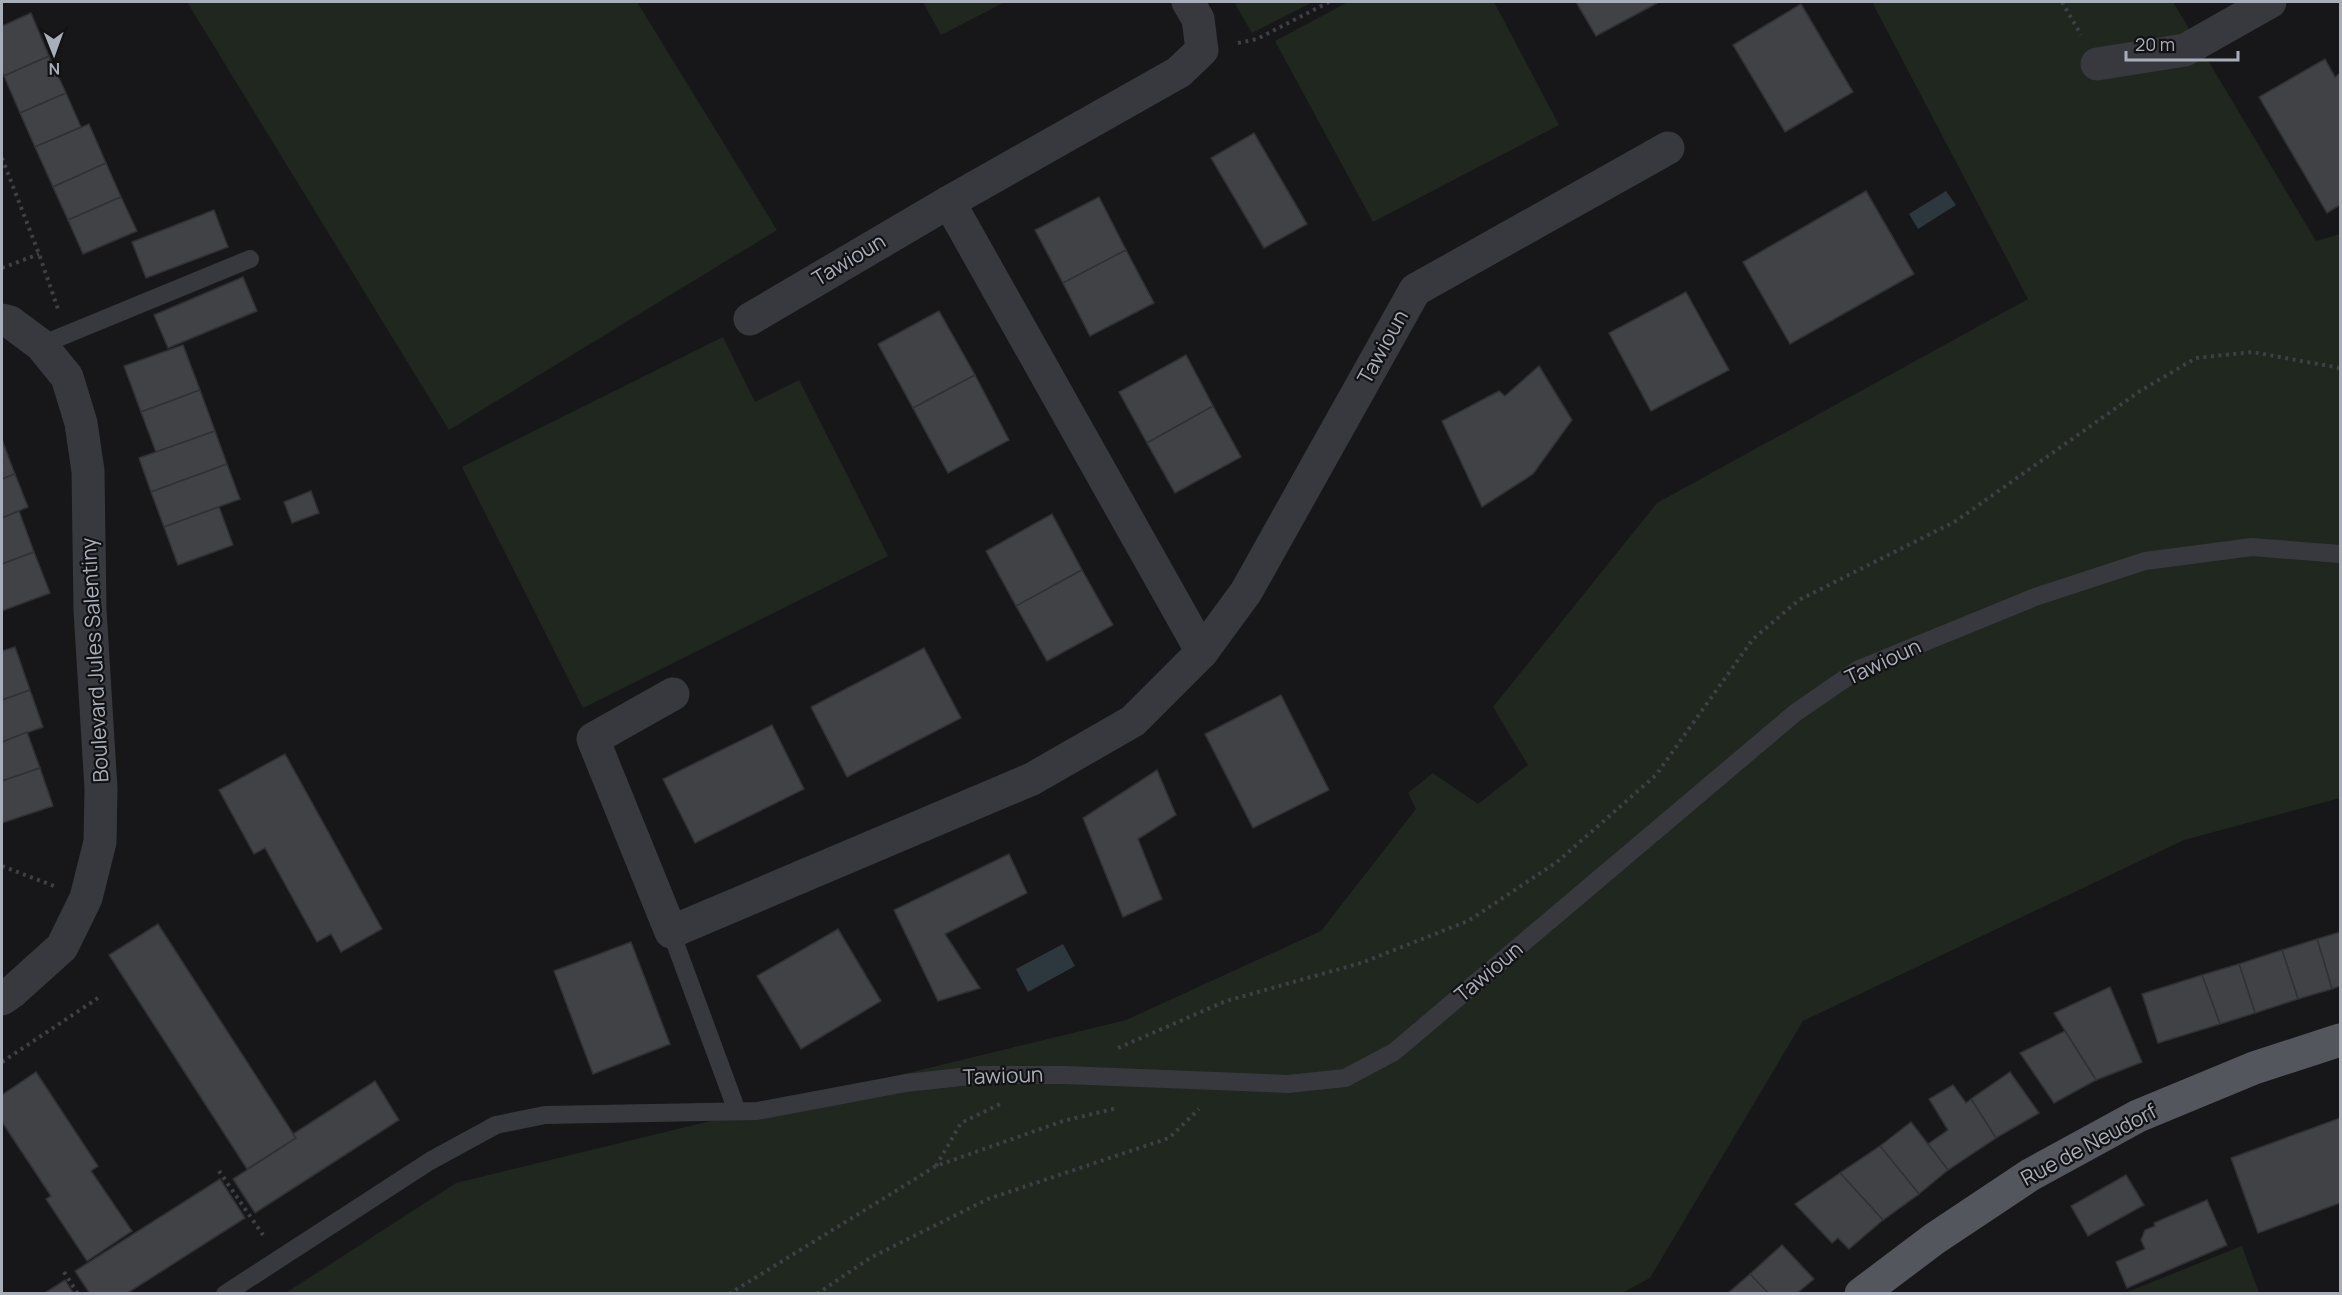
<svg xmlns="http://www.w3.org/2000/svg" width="2342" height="1295" font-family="Manrope,sans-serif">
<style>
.green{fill:#1f271f}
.water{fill:#2c373e}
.building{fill:#414246;stroke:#313135;stroke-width:1.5}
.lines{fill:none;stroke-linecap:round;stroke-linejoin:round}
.path{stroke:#3e4045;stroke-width:4;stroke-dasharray:3 4.5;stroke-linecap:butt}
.lane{stroke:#38393e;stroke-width:18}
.street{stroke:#38393e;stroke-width:33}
.primary{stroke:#54565d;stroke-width:33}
.labels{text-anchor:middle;stroke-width:4.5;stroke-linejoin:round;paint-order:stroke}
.street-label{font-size:21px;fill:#a9afba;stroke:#121214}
</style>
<rect width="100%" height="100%" fill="#171719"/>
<!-- green -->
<g class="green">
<path d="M187,2H637L777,230L449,430Z"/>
<path d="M923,2H1005L941,35Z"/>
<path d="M1234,2H1313L1252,33Z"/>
<path d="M1348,2H1494L1559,125L1373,222L1275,41Z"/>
<path d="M1872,2H2173L2316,241L2340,234V798L2184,840L1803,1021L1650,1278L1622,1293L284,1294L456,1183L1126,1020L1321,931L1416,809L1408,793L1433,773L1478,804L1528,765L1493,707L1657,503L2028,299Z"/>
<path d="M723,337L755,402L799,380L888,556L583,708L462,467Z"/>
<path d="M2242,1246L2259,1293H2125Z"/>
</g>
<!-- water -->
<g class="water">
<path d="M1946,191L1956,205L1918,229L1909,214Z"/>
<path d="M1063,944L1075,966L1028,992L1016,969Z"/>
</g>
<!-- building -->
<g class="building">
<path d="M1576,2H1659L1596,36Z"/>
<path d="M1801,4L1853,92L1785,132L1733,45Z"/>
<path d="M31,13L49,56L4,76L2,71V26Z"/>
<path d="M49,56L66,93L20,113L4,76Z"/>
<path d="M2325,59L2335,77L2340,73V205L2327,213L2259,97Z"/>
<path d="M66,93L81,127L35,147L20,113Z"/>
<path d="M89,124L106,163L53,187L35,147Z"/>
<path d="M1254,133L1307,224L1264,248L1211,158Z"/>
<path d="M106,163L121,197L68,220L53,187Z"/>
<path d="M1866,191L1914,274L1790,344L1743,262Z"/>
<path d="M121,197L137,231L83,254L68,220Z"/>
<path d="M1099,197L1126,250L1063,283L1035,230Z"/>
<path d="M214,210L228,247L146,278L132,242Z"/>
<path d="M1126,250L1154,303L1090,336L1063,283Z"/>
<path d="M243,277L257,311L168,348L154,315Z"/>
<path d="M1686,292L1729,370L1651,411L1609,333Z"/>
<path d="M939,311L975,375L913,408L878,344Z"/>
<path d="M183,345L200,390L141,412L124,366Z"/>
<path d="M1186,355L1213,406L1147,443L1119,392Z"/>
<path d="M1539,366L1572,420L1533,474L1482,507L1442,421L1499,391L1505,396Z"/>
<path d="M975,375L1009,440L948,473L913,408Z"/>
<path d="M200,390L215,431L156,452L141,412Z"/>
<path d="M1213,406L1241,457L1175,493L1147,443Z"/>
<path d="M215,431L227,464L151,492L139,458Z"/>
<path d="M2,440L15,474L2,479Z"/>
<path d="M227,464L240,499L164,527L151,492Z"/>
<path d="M15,474L28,507L2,518V479Z"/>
<path d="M311,491L319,513L292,523L284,502Z"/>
<path d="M219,507L233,545L178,565L164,527Z"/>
<path d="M19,511L34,552L2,564V518Z"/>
<path d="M1052,514L1082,570L1016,606L986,551Z"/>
<path d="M34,552L50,593L2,611V564Z"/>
<path d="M1082,570L1113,625L1047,661L1016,606Z"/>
<path d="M15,647L30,690L2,700V651Z"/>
<path d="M924,648L961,718L847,777L811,707Z"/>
<path d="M30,690L43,727L2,742V700Z"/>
<path d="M1281,695L1329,790L1253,828L1205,734Z"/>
<path d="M772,725L804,789L695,843L663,779Z"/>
<path d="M27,732L40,768L2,781V742Z"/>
<path d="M285,754L382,929L341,952L331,934L317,942L265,848L254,854L219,790Z"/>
<path d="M40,768L53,806L2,823V781Z"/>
<path d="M1157,770L1176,815L1138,839L1162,899L1123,917L1083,818Z"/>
<path d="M1009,854L1027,893L945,934L980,988L938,1001L894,910Z"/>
<path d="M158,924L296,1138L247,1169L109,955Z"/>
<path d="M838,929L881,1001L801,1049L757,976Z"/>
<path d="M2340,932V986L2332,989L2317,939Z"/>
<path d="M2317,939L2332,989L2298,999L2282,950Z"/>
<path d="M631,942L670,1044L593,1074L554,971Z"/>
<path d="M2282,950L2298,999L2255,1013L2239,964Z"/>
<path d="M2239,964L2255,1013L2220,1024L2202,975Z"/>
<path d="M2202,975L2220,1024L2158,1043L2142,994Z"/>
<path d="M2110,987L2142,1062L2096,1080L2054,1013Z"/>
<path d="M2065,1031L2096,1080L2054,1103L2020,1053Z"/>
<path d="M36,1072L98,1166L91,1171L132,1231L87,1261L46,1199L51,1196L2,1122V1095Z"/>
<path d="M2010,1072L2039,1113L1996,1138L1971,1099Z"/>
<path d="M375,1081L399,1120L255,1213L233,1179L296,1138L293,1134Z"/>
<path d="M1953,1085L1966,1103L1971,1099L1996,1138L1948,1170L1928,1144L1948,1130L1929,1099Z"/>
<path d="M2340,1118V1203L2258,1233L2231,1158Z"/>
<path d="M1911,1122L1948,1170L1919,1194L1880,1146Z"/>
<path d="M1880,1146L1919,1194L1883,1220L1840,1173Z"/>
<path d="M1840,1173L1883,1220L1849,1249L1838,1238L1832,1243L1795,1204Z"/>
<path d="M2126,1175L2144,1205L2088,1236L2071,1206Z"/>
<path d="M220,1179L245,1218L126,1294H90L75,1271Z"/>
<path d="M2207,1200L2227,1245L2127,1288L2116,1262L2145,1249L2141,1240L2145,1230L2155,1226L2154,1223Z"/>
<path d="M1782,1245L1814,1279L1796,1294H1769L1750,1274Z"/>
<path d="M1750,1274L1769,1294H1727Z"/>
<path d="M65,1280L74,1294H43Z"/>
</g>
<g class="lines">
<!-- path -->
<g class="path">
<path d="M2062,2L2081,35"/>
<path d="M1238,43L1257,39L1329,2"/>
<path d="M2,158L39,254L58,309"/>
<path d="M2,268L39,254"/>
<path d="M2,866L54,886"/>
<path d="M1118,1048L1226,1001L1361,963L1468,921L1557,862L1656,775L1753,639L1799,600L1956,521L2140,391L2196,358L2252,352L2340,368"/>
<path d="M2,1062L98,998"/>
<path d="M936,1166L961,1123L1000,1104"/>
<path d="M219,1171L263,1235"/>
<path d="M64,1272L78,1294"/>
<path d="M729,1294L936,1166L1063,1121L1117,1108"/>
<path d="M817,1294L870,1258L988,1199L1169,1138L1199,1109"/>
</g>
<!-- lane -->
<g class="lane">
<path d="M41,345L250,259"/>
<path d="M671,932L737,1111"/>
<path d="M225,1294L430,1161L496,1125L545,1115L757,1111L906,1083L979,1075H1065L1288,1084L1345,1078L1394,1052L1795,713L1859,669L2035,597L2145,561L2252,547L2340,554"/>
</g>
<!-- street -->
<g class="street">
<path d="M2097,64L2185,50L2270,2"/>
<path d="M949,202L1202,652"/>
<path d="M750,319L949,202L1179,72L1202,50L1198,19L1188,2"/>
<path d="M2,320L10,322L41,345L67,377L81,423L88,471L90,610L101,789L100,842L86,898L62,947L12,992L2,999"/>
<path d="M673,694L593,739L671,932L1032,779L1133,721L1202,652L1246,592L1415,290L1668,148"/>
</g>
<!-- primary -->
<path class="primary" d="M1861,1294L1934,1239L2030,1175L2138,1116L2254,1068L2340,1040"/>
</g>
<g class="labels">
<!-- street labels -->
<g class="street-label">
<text transform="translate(849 260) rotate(-31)" y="7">Tawioun</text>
<text transform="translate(1383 347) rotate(-61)" y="7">Tawioun</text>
<text transform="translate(95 660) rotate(-93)" y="7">Boulevard Jules Salentiny</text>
<text transform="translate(1883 662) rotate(-25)" y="7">Tawioun</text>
<text transform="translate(1489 972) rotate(-40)" y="7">Tawioun</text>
<text transform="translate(1003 1076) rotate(-2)" y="7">Tawioun</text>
<text transform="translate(2089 1145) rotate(-28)" y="7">Rue de Neudorf</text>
</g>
</g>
<!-- border -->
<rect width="2342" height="1295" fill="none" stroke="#a9afba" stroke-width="6"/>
<!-- north arrow -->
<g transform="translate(54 54) rotate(179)" stroke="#121214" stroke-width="4.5" paint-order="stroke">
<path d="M0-4.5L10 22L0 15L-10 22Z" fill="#a9afba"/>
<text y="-9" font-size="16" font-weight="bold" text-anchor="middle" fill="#a9afba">N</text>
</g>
<!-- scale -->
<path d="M2126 51v9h112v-9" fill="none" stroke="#a9afba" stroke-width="3"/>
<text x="2135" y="51" font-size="18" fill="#a9afba" stroke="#121214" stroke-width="4.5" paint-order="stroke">20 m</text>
</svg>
